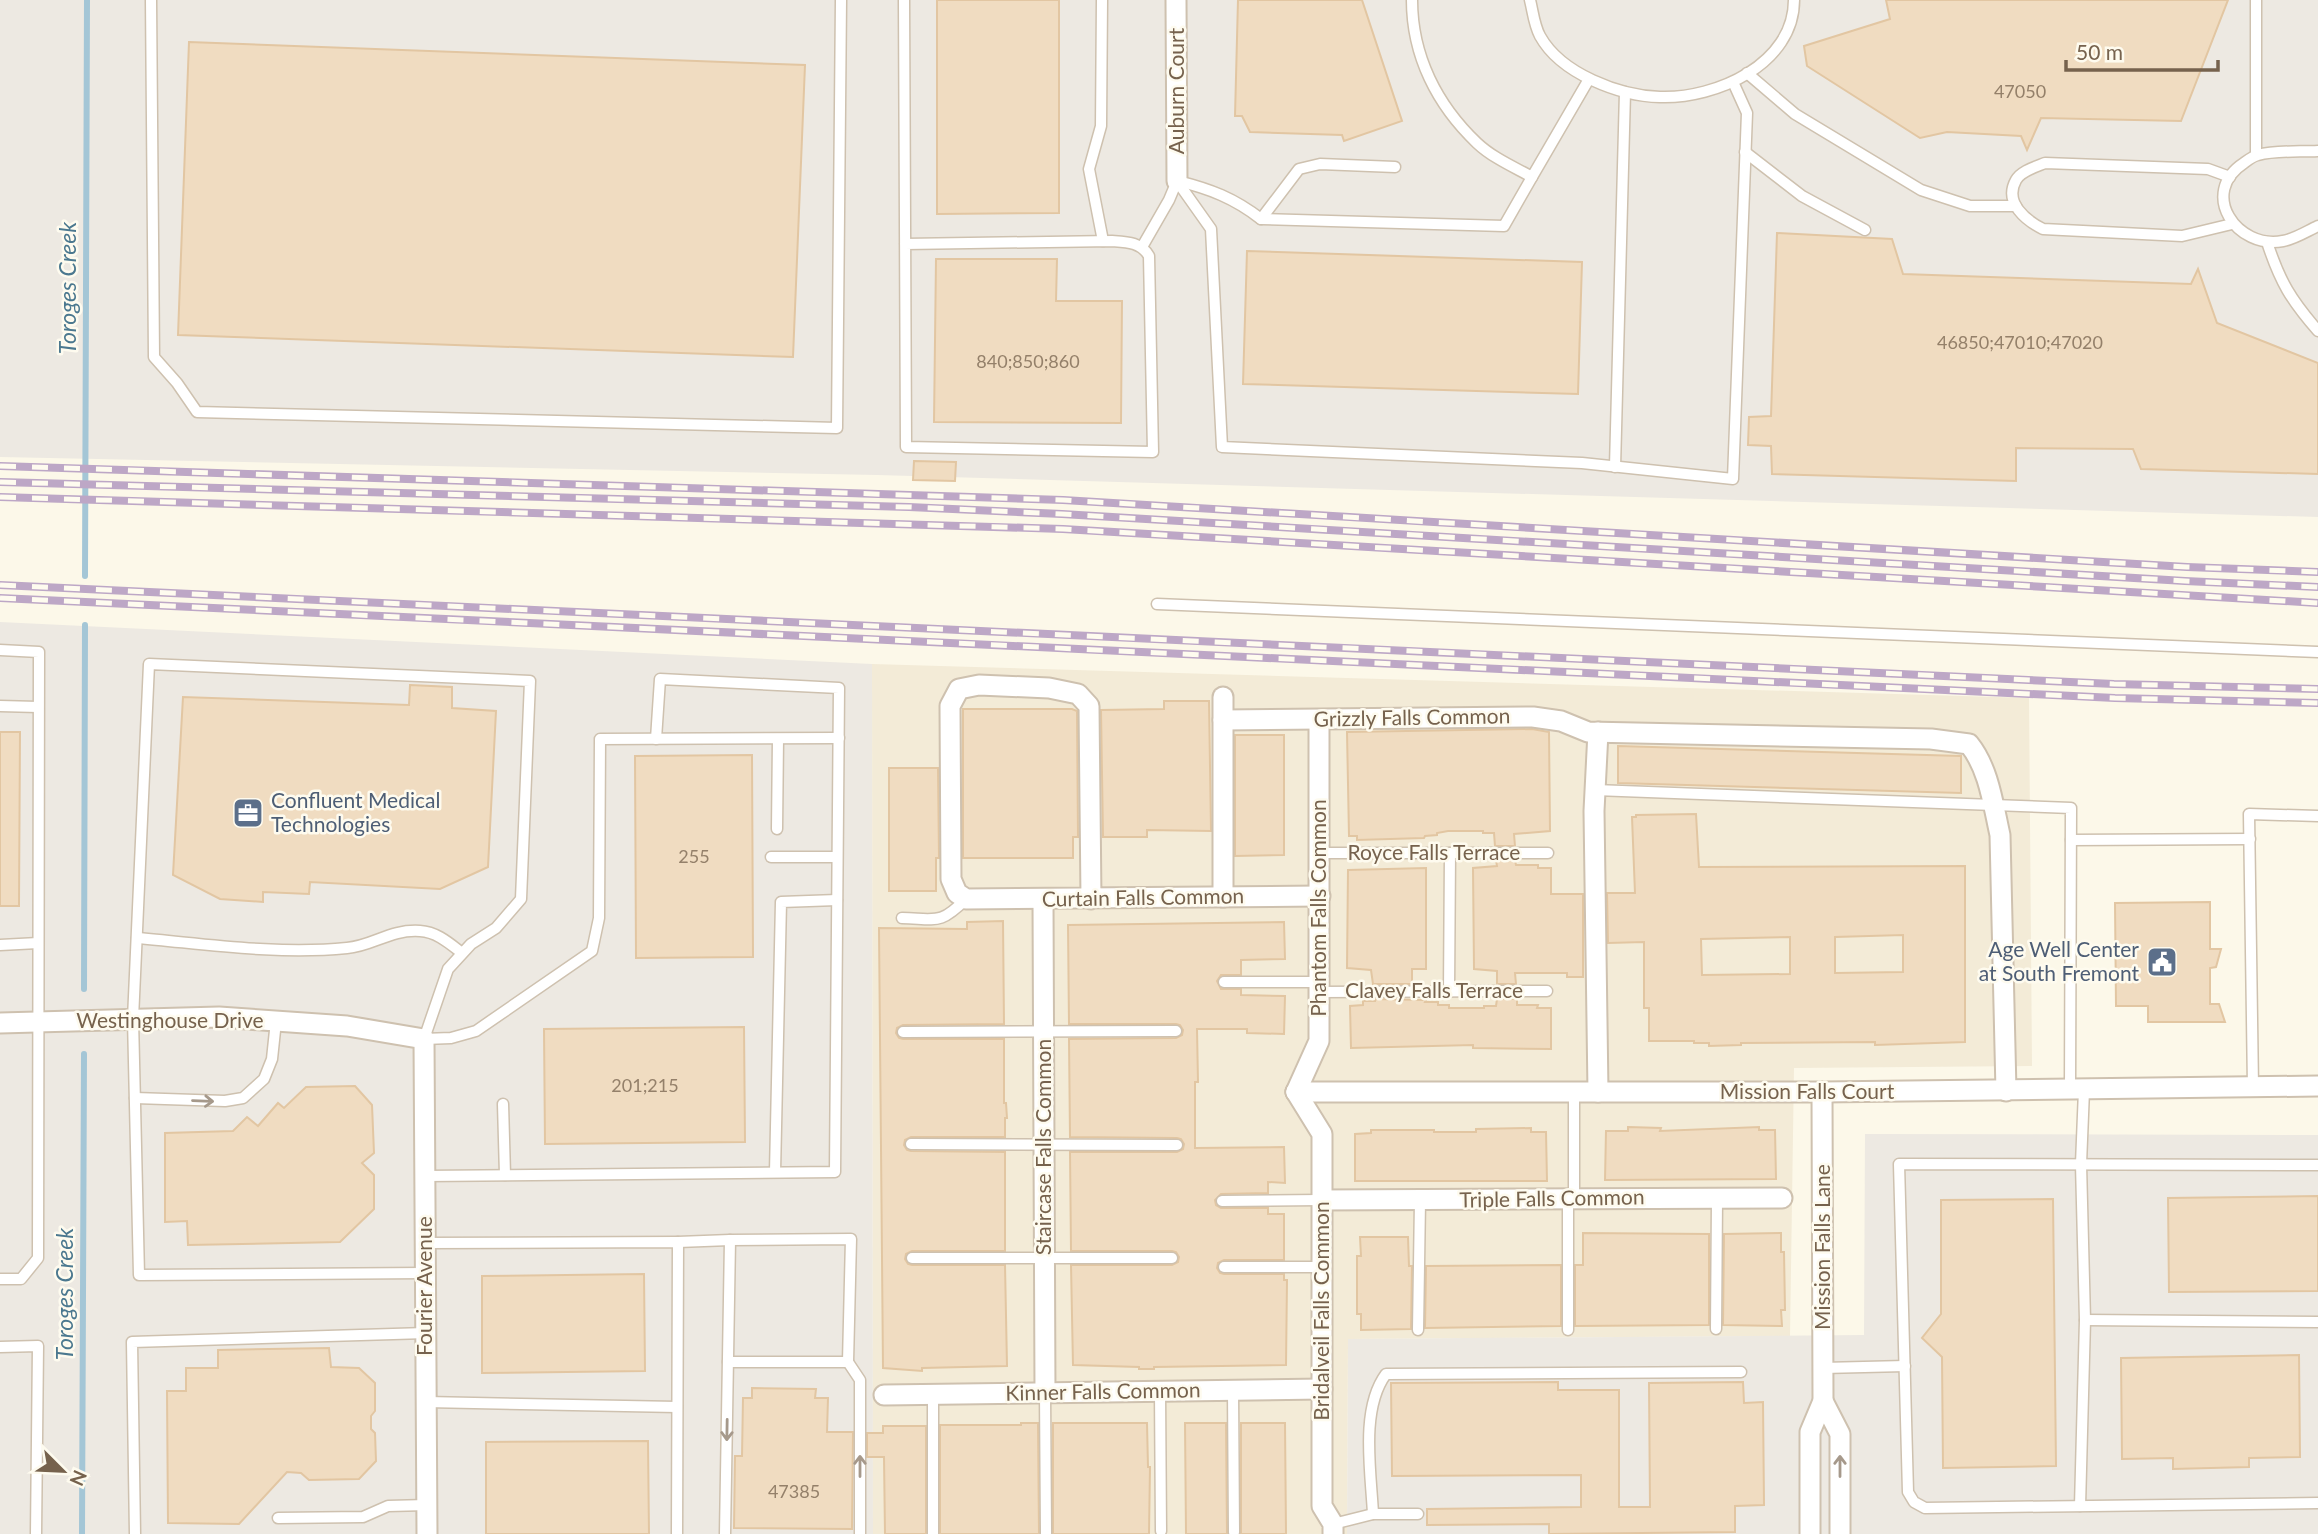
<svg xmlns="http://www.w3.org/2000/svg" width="2318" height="1534" font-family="Lato,sans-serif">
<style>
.residential{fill:#f3ebd7}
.industrial{fill:#ede9e2}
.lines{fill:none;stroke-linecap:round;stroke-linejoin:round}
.stream{stroke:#a4c6d6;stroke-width:6}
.building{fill:#f0dcc1;stroke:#e2c6a2;stroke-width:2;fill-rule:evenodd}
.service-casing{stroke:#cec1af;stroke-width:13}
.minor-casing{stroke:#cec1af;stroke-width:23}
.service{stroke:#fff;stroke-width:10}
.minor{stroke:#fff;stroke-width:19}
.rail-casing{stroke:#bda7c6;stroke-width:8}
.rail{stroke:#fefbef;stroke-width:5;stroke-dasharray:16;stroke-linecap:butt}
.oneway{stroke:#a6998b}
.labels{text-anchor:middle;stroke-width:5;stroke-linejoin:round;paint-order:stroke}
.number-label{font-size:18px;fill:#94806a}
.street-label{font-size:21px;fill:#76624d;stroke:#fefbef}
.service-label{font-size:21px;fill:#4e5e75;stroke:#fefbef;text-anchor:start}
.water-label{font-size:23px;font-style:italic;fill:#4b788f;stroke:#fefbef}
</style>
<rect width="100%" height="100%" fill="#fcf8e9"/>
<!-- residential -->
<path class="residential" d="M872,664L2029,698L2032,1066L1794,1068L1790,1336L1348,1339L1347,1534H873Z"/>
<!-- industrial -->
<g class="industrial">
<path d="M0,0H2318V517L877,475L0,457Z"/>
<path d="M0,622L872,664L873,1534H0Z"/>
<path d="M1865,1134L2318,1135V1534H1347L1348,1339L1864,1335Z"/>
</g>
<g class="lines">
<!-- stream -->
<g class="stream">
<path d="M85,576L87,0"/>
<path d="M84,989L85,625"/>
<path d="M82,1534L84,1054"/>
</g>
</g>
<!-- building -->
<g class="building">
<path d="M937,0H1059V213L937,214Z"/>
<path d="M1238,0H1362L1402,121L1344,141L1342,135L1250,132L1242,116H1235Z"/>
<path d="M1886,0H2228L2181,121L2041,118L2027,150L2021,136L1947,132L1920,138L1807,66L1804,46L1890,19Z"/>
<path d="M189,42L805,65L793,357L178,335Z"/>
<path d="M1777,233L1892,239L1903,274L2191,284L2198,269L2217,323L2318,363V474L2141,469L2133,449L2016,448V481L1772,474L1771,446L1748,445L1749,417L1771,416Z"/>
<path d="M1247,251L1582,262L1578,394L1243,384Z"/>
<path d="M936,259H1057L1056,301H1122L1121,423L934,422Z"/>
<path d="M914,461L956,462L955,481L913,480Z"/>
<path d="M410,685L452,687V708L496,711L488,867L440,889L310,882L309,894L263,892V902L220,899L173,875L183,697L409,705Z"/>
<path d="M1164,701H1209L1211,831L1147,830V837H1103L1101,710L1164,709Z"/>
<path d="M963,709H1072L1077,711L1078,837H1073V858H963Z"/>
<path d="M1532,729L1549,732L1550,831L1514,834L1515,846H1495L1494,833H1483V831H1448L1437,833V835L1425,836L1424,838L1357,840V836H1349L1347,732Z"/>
<path d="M0,732H20L19,906H0Z"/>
<path d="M1235,735H1284V855L1235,856Z"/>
<path d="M1618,746L1961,756V793L1618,783Z"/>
<path d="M752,755L753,957L636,958L635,756Z"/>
<path d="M889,768H938L939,858H936V891H889Z"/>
<path d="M1696,814L1699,867L1965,866V1042L1875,1045V1042L1741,1043V1045L1709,1046V1043H1694V1041H1649V1008H1644V942L1608,943L1607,893H1635L1632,817H1636V815ZM1903,935V972L1835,973V937ZM1790,937V974L1702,975L1701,939Z"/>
<path d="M1496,860H1515L1516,865H1538V868H1551V894H1583V977H1567V973H1515L1516,984H1497V971L1474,969L1473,868L1497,866Z"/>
<path d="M1426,868V969H1412V984H1373L1371,970L1347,968L1348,870Z"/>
<path d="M2210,902V949H2221L2216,967L2210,968V1004H2219L2225,1022H2148V1006H2116L2115,903Z"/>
<path d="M1003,921L1004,1024L903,1025L897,1028L896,1033L899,1038L903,1039H1004V1103H1006L1007,1118H1005V1137H911L905,1140L904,1145L907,1150L911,1151L1005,1152V1251H912L906,1254L905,1259L908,1264L912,1265H1005L1007,1366L922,1368V1371L883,1368L879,928L967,929V922Z"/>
<path d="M1284,922L1285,959L1241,960V975H1221L1217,981L1221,989H1241V995L1285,996L1284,1034L1247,1033V1029H1197L1198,1082H1195V1148L1284,1147L1285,1183L1268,1182V1193L1221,1194L1215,1200L1216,1205L1221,1208H1268V1214H1284V1260H1224L1218,1263L1217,1268L1220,1273L1224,1274H1284V1280H1287L1286,1365L1154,1367V1369H1139V1367L1073,1365L1071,1265H1172L1178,1262L1179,1257L1176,1252L1172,1251H1071L1070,1152H1177L1183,1149L1184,1144L1181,1139L1177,1138L1070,1137L1069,1039L1176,1038L1182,1035L1183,1030L1180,1025L1176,1024H1069L1068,925Z"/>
<path d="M1375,999L1426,1000L1425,1002H1438V1005H1449V1008H1484V1006H1496L1497,999H1517V1005H1538L1537,1008H1551V1049L1473,1048V1045L1351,1048L1350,1006L1363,1005V1001H1375Z"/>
<path d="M744,1027L745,1142L545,1144L544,1029Z"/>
<path d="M355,1086L372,1105L374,1153L362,1163L374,1175V1209L340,1242L188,1245L187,1221L165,1222V1133L233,1131L247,1117L258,1126L278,1103L284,1108L306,1087Z"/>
<path d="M1628,1127L1661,1128L1660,1131L1759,1127V1130H1775L1776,1179L1605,1180L1606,1131H1628Z"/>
<path d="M1531,1128V1132H1546L1547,1181H1355V1134L1371,1133V1130H1434V1132H1476V1129Z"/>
<path d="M2318,1196V1291L2169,1292L2168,1198Z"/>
<path d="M2053,1199L2056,1466L1943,1468L1942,1357L1922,1338L1941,1314V1200Z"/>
<path d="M1583,1233L1709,1234V1325L1575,1326V1265H1583Z"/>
<path d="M1781,1233V1252H1784L1785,1310H1781L1782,1326L1723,1325L1724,1234Z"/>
<path d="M1360,1237H1408L1409,1266H1412L1411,1329L1361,1330V1314H1357V1256H1361Z"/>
<path d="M1561,1265V1326L1425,1328L1426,1266Z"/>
<path d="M644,1274L645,1371L482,1373V1276Z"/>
<path d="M329,1348L331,1367L359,1368L375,1383V1411L371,1416V1429L375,1433L376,1461L359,1479L309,1480L301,1473L287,1472L239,1524L168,1523L167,1391H186V1368H218V1350Z"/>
<path d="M2299,1355L2300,1457L2249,1458V1467L2173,1469V1458L2122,1459L2121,1358Z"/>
<path d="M1558,1382V1390H1619V1507H1650L1649,1383L1743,1382L1744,1403L1763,1402L1764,1505L1735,1506V1532L1549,1534V1524L1427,1525V1509L1581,1507V1475L1392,1476L1391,1383Z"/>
<path d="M752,1388L816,1389L815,1398H828L827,1432H853L852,1529L734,1528L735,1456H742L743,1398H752Z"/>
<path d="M1021,1423H1038L1039,1534H940V1425H1021Z"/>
<path d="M1053,1423H1147L1148,1467H1150L1149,1534H1053Z"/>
<path d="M1185,1423H1226L1227,1534H1186Z"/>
<path d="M1241,1423H1285L1286,1534H1241Z"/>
<path d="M883,1426H926V1534H885L884,1457H867V1433H883Z"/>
<path d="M648,1441L649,1534H486V1442Z"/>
</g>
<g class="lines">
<!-- service casing -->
<g class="service-casing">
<g id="service">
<path d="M151,0L154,357L177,383L197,412L837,428L841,0"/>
<path d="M904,0L906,447L1153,452L1149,256C1141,242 1126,242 1112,241L905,244"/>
<path d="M1102,0L1101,126L1089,169L1103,241"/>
<path d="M1412,0C1412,56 1437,105 1477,143C1493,158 1514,167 1532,177L1589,79"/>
<path d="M1530,0C1533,12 1534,25 1540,36C1561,74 1620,96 1660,97C1716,99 1794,64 1794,0"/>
<path d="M2256,0V155"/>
<path d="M1747,73L1795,114L1921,190L1970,206H2016"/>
<path d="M2318,151C2299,152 2276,150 2258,155C2253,156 2248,160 2244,163C2198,193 2237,250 2283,241C2295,239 2307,231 2318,226"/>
<path d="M1745,152L1802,196L1865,230"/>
<path d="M2230,177L2208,169L2045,163C2035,167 2021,171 2016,180C2003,203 2027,221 2043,229L2182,236L2232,224"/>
<path d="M1177,181L1211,229L1222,447L1582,463L1733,479L1747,113L1733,82"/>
<path d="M1178,181C1210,189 1234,198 1261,219L1504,226L1532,177"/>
<path d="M1261,219L1299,169L1320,164L1395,167"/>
<path d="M2267,242C2280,282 2291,300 2318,331"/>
<path d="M1142,247L1169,200L1177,181"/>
<path d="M1615,467L1625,92"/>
<path d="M1157,604L2318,652"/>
<path d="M0,650L39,652L38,1258L21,1279H0"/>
<path d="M0,706L38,707"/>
<path d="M1595,790L2071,808L2070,1089"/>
<path d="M777,829L778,739"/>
<path d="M2071,840L2250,839"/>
<path d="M1320,853H1548"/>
<path d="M771,857H837"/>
<path d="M902,918C937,919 940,925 966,899"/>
<path d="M137,938C207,944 277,955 347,948C373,946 390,929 420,931C437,932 449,943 462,953"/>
<path d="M0,945L38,943"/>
<path d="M1224,982H1320"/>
<path d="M1449,991L1450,853"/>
<path d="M1320,992L1547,991"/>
<path d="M903,1032L1176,1031"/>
<path d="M2253,1087L2249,814L2318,816"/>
<path d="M135,1098L225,1101L243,1098L264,1079L272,1059L276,1021"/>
<path d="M503,1104L505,1175"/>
<path d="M911,1144L1177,1145"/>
<path d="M2318,1165L1899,1164L1908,1492L1914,1502L1925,1508L2318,1503"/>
<path d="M775,1172L781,902L837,900"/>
<path d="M425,1176L835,1172L839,688L660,679L656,739"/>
<path d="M1568,1198V1330"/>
<path d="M1574,1198V1092"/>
<path d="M1222,1201L1321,1200"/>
<path d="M678,1242L730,1240"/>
<path d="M425,1243L678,1242L677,1534"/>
<path d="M912,1258H1172"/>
<path d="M1224,1267H1321"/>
<path d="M425,1273L139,1275L133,1019L149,664L530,681L521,899L496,928L471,944L448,969L424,1039L451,1038L476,1031L592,951L599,918L600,739L839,738"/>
<path d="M2085,1320L2318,1322"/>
<path d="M1716,1329L1717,1199"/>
<path d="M1418,1330L1420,1201"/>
<path d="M0,1347L38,1346L36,1534"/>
<path d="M728,1362H848"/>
<path d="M1823,1368L1905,1366"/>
<path d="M1233,1391L1234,1532"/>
<path d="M1160,1392L1161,1531"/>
<path d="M1045,1393L1046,1533"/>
<path d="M426,1402L677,1407"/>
<path d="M2080,1506L2085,1320L2081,1164L2084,1090"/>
<path d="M1373,1514C1371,1472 1360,1409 1386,1374L1741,1372"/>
<path d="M278,1518L363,1517L388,1506L427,1505"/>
<path d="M1333,1524L1373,1514H1418"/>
<path d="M135,1534L132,1342L426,1333"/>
<path d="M725,1534L730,1240L851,1239L848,1362L860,1380V1534"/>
<path d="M933,1534V1394"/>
</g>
</g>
<!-- minor casing -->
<g class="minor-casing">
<g id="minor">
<path d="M1176,0L1177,181"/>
<path d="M1223,697V897"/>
<path d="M1223,720L1533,717L1561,721L1588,732L1931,739L1969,744C1989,769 1993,804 2000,835L2006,1091"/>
<path d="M1091,899L1089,706L1078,694L1049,688L979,685L959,689L950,706L951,879L957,893L966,899L1320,896"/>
<path d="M1043,900L1045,1393"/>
<path d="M0,1023L219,1017L347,1026L424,1039L427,1534"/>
<path d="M1296,1092H1822L2318,1086"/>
<path d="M1296,1092L1322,1134V1506L1333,1524V1534"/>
<path d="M1296,1092L1319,1041V720"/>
<path d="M1598,1092L1594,811L1598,732"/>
<path d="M1321,1200L1782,1198"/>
<path d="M884,1395L1322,1389"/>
<path d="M1823,1401L1840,1434V1534"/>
<path d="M1810,1534V1432L1823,1401L1822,1092"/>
</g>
</g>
<!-- service -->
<use href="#service" class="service"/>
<!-- minor -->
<use href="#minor" class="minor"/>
<!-- rail casing -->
<g class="rail-casing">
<g id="rail">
<path d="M0,466L1063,500L2187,567L2318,572"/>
<path d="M0,482L909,507L1062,514L2185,581L2318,587"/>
<path d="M0,497L1063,529L2318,603"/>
<path d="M0,585L2114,684L2318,689"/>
<path d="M0,598L2115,698L2318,703"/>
</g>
</g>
<!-- rail -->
<use href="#rail" class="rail"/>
</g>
<!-- one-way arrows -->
<defs><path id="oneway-shaft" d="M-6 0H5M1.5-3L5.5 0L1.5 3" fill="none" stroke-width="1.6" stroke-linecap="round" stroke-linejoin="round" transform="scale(1.75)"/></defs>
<g class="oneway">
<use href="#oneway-shaft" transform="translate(203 1101) rotate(2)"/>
<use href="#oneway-shaft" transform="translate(727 1430) rotate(91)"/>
<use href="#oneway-shaft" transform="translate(860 1466) rotate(-90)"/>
<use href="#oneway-shaft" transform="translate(1840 1466) rotate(-90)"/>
</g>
<!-- icons -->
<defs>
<g id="office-square" transform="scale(1.575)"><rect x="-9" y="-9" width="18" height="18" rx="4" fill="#5c6f8a" stroke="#fefbef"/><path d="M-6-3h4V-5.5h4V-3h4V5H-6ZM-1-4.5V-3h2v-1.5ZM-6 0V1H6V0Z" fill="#fff"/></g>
<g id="civic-square" transform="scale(1.575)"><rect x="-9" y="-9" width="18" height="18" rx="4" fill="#5c6f8a" stroke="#fefbef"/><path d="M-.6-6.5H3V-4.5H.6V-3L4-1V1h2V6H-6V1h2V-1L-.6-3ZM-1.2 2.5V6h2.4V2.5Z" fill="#fff"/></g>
</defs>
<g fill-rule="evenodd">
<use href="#office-square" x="248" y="813"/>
<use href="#civic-square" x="2162" y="962"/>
</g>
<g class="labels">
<!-- number labels -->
<g class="number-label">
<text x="2020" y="98">47050</text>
<text x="2020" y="349">46850;47010;47020</text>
<text x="1028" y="368">840;850;860</text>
<text x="694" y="863">255</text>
<text x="645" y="1092">201;215</text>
<text x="794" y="1498">47385</text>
</g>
<!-- street labels -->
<g class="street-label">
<text transform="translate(1177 91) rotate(-90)" y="7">Auburn Court</text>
<text transform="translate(1412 718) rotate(-1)" y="7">Grizzly Falls Common</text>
<text x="1434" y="860">Royce Falls Terrace</text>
<text transform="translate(1143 898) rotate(-1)" y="7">Curtain Falls Common</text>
<text transform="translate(1319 908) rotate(-90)" y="7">Phantom Falls Common</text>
<text x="1434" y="998">Clavey Falls Terrace</text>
<text x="170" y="1028">Westinghouse Drive</text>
<text x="1807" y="1099">Mission Falls Court</text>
<text transform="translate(1044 1147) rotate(-90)" y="7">Staircase Falls Common</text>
<text transform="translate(1552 1199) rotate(-1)" y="7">Triple Falls Common</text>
<text transform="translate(1823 1247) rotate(-90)" y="7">Mission Falls Lane</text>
<text transform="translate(425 1286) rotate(-90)" y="7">Fourier Avenue</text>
<text transform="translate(1322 1311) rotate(-90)" y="7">Bridalveil Falls Common</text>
<text transform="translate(1103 1392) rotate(-1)" y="7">Kinner Falls Common</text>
</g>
<!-- service labels -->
<g class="service-label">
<text x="271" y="808">Confluent Medical<tspan x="271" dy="24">Technologies</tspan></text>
<text x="2139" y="957" text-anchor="end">Age Well Center<tspan x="2139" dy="24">at South Fremont</tspan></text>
</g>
<!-- water labels -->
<g class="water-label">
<text transform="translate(68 288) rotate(-90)" y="8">Toroges Creek</text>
<text transform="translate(65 1294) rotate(-90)" y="8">Toroges Creek</text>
</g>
</g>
<!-- north arrow -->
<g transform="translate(63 1471) rotate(114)" stroke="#fefbef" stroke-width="5" paint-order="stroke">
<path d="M0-5L12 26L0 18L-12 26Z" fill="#76624d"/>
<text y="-10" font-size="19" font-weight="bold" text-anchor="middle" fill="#76624d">N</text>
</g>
<!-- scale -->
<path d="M2066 60v10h152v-10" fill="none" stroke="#76624d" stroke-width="3.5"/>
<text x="2076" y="60" font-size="21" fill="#76624d" stroke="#fefbef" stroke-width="5" paint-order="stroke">50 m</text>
</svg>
